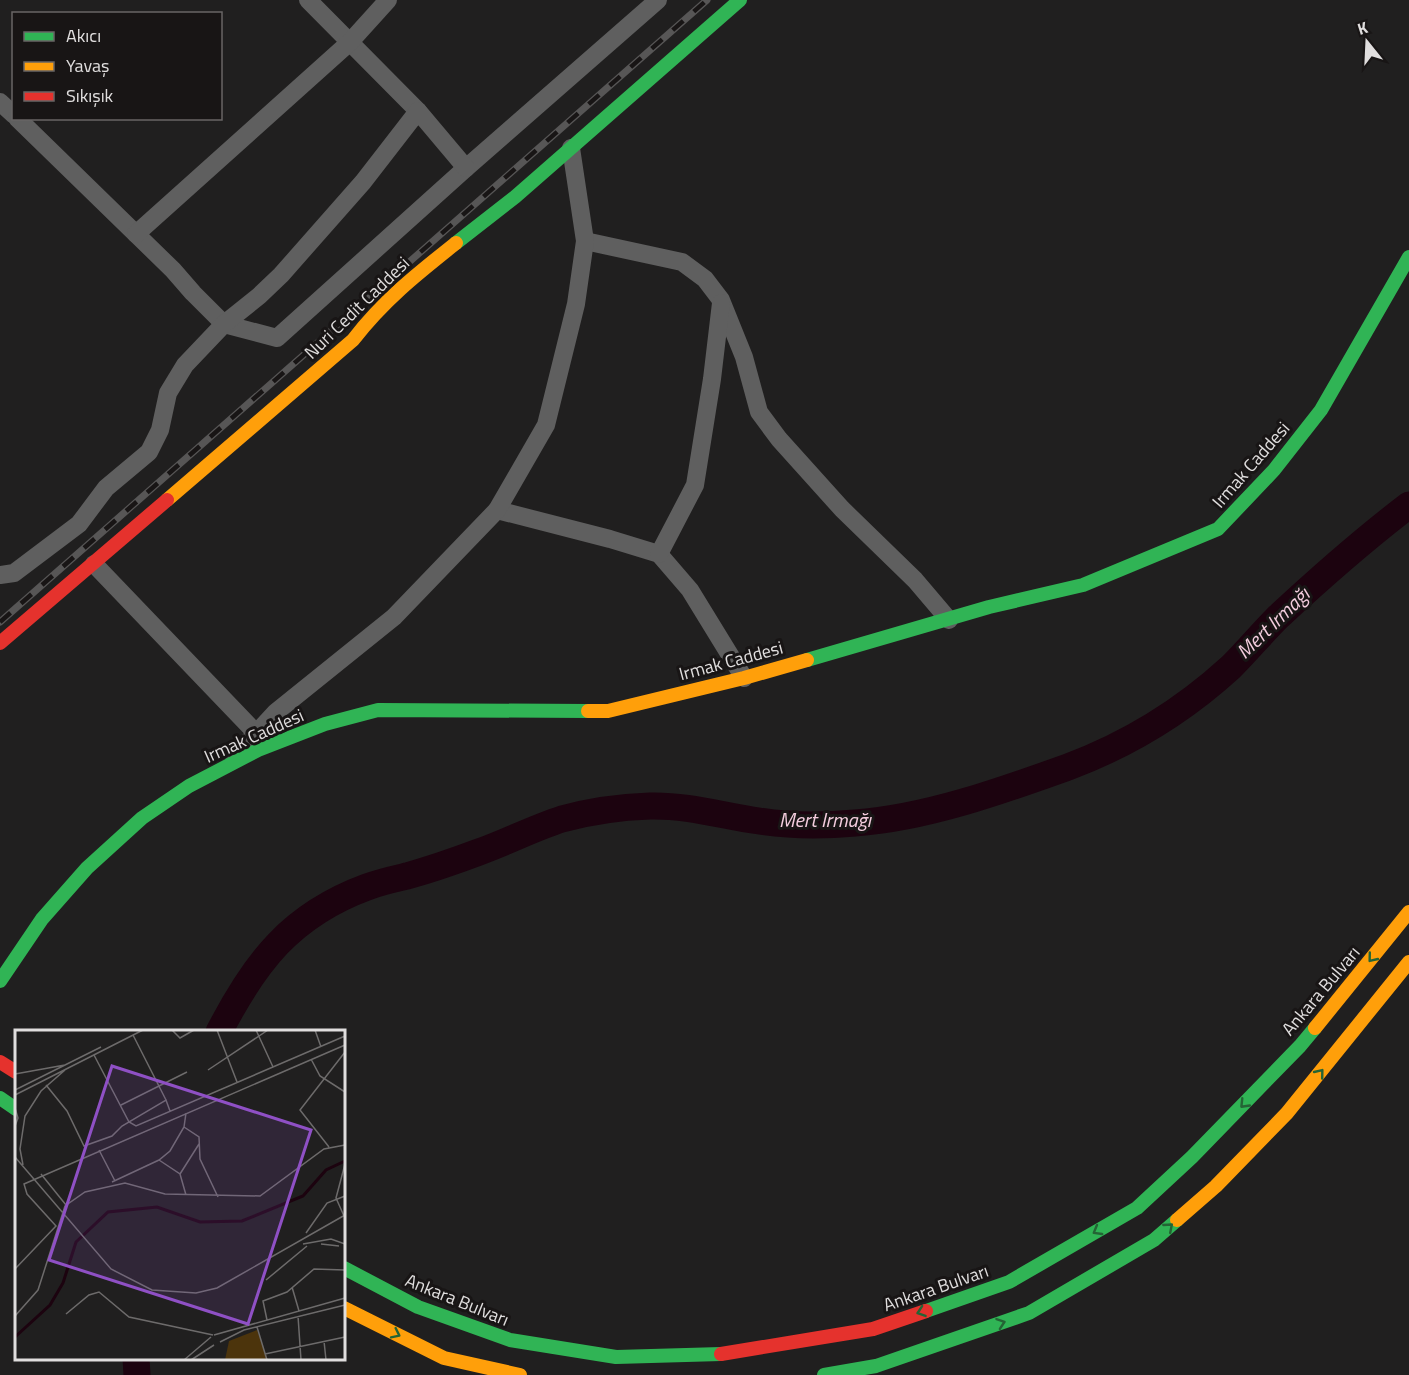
<svg xmlns="http://www.w3.org/2000/svg" width="1409" height="1375" font-family="'Titillium Web',sans-serif">
<style>
.lines{fill:none;stroke-linecap:round;stroke-linejoin:round}
.river{stroke:#1c030f;stroke-width:27}
.street{stroke:#5f5f5f;stroke-width:18}
.fast{stroke:#30b455;stroke-width:14}
.slow{stroke:#ff9f0a;stroke-width:14}
.jam{stroke:#e5322d;stroke-width:14}
.rail-casing{stroke:#575656;stroke-width:7}
.rail{stroke:#181515;stroke-width:4.5;stroke-dasharray:14;stroke-linecap:butt}
.oneway{stroke:#246435}
.labels{text-anchor:middle;stroke-width:6;stroke-linejoin:round;paint-order:stroke}
.street-label{font-size:18px;fill:#e0dede;stroke:#181515}
.water-label{font-size:20px;font-style:italic;fill:#f4cdde;stroke:#181515}
.inset-river{fill:none;stroke:#1c030f;stroke-width:3}
.inset-road{fill:none;stroke:#6d6b6b;stroke-width:1.5}
.view{fill:#8f50c5;fill-opacity:0.15;stroke:#8f50c5;stroke-width:3}
.inset-edge{fill:none;stroke:#e0dede;stroke-width:3}
</style>
<rect width="100%" height="100%" fill="#201f1f"/>
<g class="lines">
<!-- river -->
<g class="river">
<path d="M219,1032C255,962 291,915 367,887C380,882 394,879 407,876C432,869 455,861 479,852C507,842 534,828 562,819C591,811 621,807 650,806C688,805 723,816 759,821C791,826 824,826 855,823C926,818 1001,791 1068,767C1127,745 1184,710 1231,667C1247,651 1262,633 1278,617C1320,578 1363,540 1409,505"/>
<path d="M136,1358L137,1375"/>
</g>
<!-- street -->
<g class="street">
<path d="M308,0L418,111"/>
<path d="M0,102L14,115"/>
<path d="M17,118L173,270L193,293L224,324L277,338L466,168L658,0"/>
<path d="M136,234L350,42L388,0"/>
<path d="M585,241L682,262L705,279L721,300L744,357L759,412L779,439L842,509L915,580L949,620"/>
<path d="M497,510L610,539L659,554L690,590L744,678"/>
<path d="M659,554L695,485L712,379L721,303"/>
<path d="M94,564L256,733"/>
<path d="M0,575L14,573L79,524L106,488L149,452L160,430L168,393L185,365L224,324L259,296L281,275L363,182L418,111L466,168"/>
<path d="M234,757L276,712L394,617L497,510L546,425L576,304L585,241L571,148"/>
</g>
<!-- fast -->
<g class="fast">
<path d="M456,243L515,197L740,0"/>
<path d="M807,660L989,607L1083,585L1218,529L1274,470L1321,410L1409,257"/>
<path d="M0,981L42,919L87,868L142,818L189,786L258,750L325,724L378,710L588,711"/>
<path d="M0,1098L16,1109"/>
<path d="M344,1268L418,1307L510,1340L616,1357L721,1354"/>
<path d="M926,1311L1009,1282L1137,1208L1192,1157L1300,1046L1315,1028"/>
<path d="M824,1375L876,1366L1029,1313L1154,1240L1177,1220"/>
</g>
<!-- slow -->
<g class="slow">
<path d="M167,500L353,340C384,300 417,274 456,243"/>
<path d="M588,711H608L744,678L807,660"/>
<path d="M1315,1028L1409,912"/>
<path d="M1177,1220L1216,1186L1287,1113L1409,962"/>
<path d="M344,1308L444,1358L520,1375"/>
</g>
<!-- jam -->
<g class="jam">
<path d="M0,643L167,500"/>
<path d="M0,1062L16,1072"/>
<path d="M721,1354L873,1329L926,1311"/>
</g>
<!-- rail casing -->
<g class="rail-casing">
<path id="rail" d="M0,622L707,0"/>
</g>
<!-- rail -->
<use href="#rail" class="rail"/>
</g>
<!-- one-way arrows -->
<defs><path id="oneway-chevron" d="M-2-3.5L2.5 0L-2 3.5" fill="none" stroke-width="1.6" stroke-linecap="round" stroke-linejoin="round" transform="scale(1.5)"/></defs>
<g class="oneway">
<use href="#oneway-chevron" transform="translate(1372 958) rotate(129)"/>
<use href="#oneway-chevron" transform="translate(1320 1073) rotate(-51)"/>
<use href="#oneway-chevron" transform="translate(1244 1104) rotate(134)"/>
<use href="#oneway-chevron" transform="translate(1169 1227) rotate(-41)"/>
<use href="#oneway-chevron" transform="translate(1097 1231) rotate(150)"/>
<use href="#oneway-chevron" transform="translate(921 1312) rotate(161)"/>
<use href="#oneway-chevron" transform="translate(1001 1323) rotate(-19)"/>
<use href="#oneway-chevron" transform="translate(396 1334) rotate(26)"/>
</g>
<g class="labels">
<!-- street labels -->
<g class="street-label">
<text transform="translate(357 308) rotate(-44)" y="6">Nuri Cedit Caddesi</text>
<text transform="translate(1251 465) rotate(-49)" y="6">Irmak Caddesi</text>
<text transform="translate(731 661) rotate(-15)" y="6">Irmak Caddesi</text>
<text transform="translate(254 736) rotate(-24)" y="6">Irmak Caddesi</text>
<text transform="translate(1321 991) rotate(-50)" y="6">Ankara Bulvarı</text>
<text transform="translate(936 1288) rotate(-19)" y="6">Ankara Bulvarı</text>
<text transform="translate(457 1300) rotate(22)" y="6">Ankara Bulvarı</text>
</g>
<!-- water labels -->
<g class="water-label">
<text transform="translate(1273 623) rotate(-44)" y="7">Mert Irmağı</text>
<text x="825" y="827">Mert Irmağı</text>
</g>
</g>
<!-- overview -->
<g transform="translate(15 1030)">
<rect width="330" height="330" fill="#201f1f"/>
<path d="M242,300L253,330H210L214,311Z" fill="#4c340c"/>
<path class="inset-river" d="M0,307L35,275L48,253L61,212L93,182L142,177L185,192L227,191L288,166L311,140L330,131"/>
<path class="inset-road" d="M157,0L165,8L179,0M202,0L222,52M241,0L258,37M300,0L306,17M118,5L151,70M79,25L114,92L121,96L330,6M296,29L305,46L330,62M193,40L253,0M0,44L50,35M31,55L52,81L69,116L97,106L107,96L151,70L155,81M0,60L86,17M0,65L128,0M106,75L172,42M0,78L3,88L0,96M169,97L184,107L185,129L203,167M314,117L285,80L330,22M84,120L100,151M0,127L96,239L137,260L181,263L202,258L330,185M144,130L165,144L171,165M8,135L5,119L10,86L26,61L50,40M26,144L51,175M165,144L184,114M97,152L144,130L155,121L169,97L171,83M329,186L321,168L330,134M291,203L312,173L330,166M288,214L316,209L330,214M306,214L324,216M0,239L41,196L12,164L9,154L330,15M251,250L292,216M277,257L284,281M51,284L74,265L84,262L114,287L198,305M0,286L23,260L50,176L70,162L110,153L150,164L245,166L309,119L330,115M283,286L286,330M252,290L248,271L272,262L299,239L330,240M242,297L252,330M199,305L330,268M309,311L311,330M205,312L229,300L330,275M250,324L330,307M169,330L196,307M176,330L199,315"/>
<path class="view" d="M97,36L296,100L233,294L34,230Z"/>
<rect width="330" height="330" class="inset-edge"/>
</g>
<!-- legend -->
<rect x="12" y="12" width="210" height="108" fill="#181515" stroke="#686565" stroke-width="1.5"/>
<rect x="24" y="32" width="30" height="9" fill="#30b455" stroke="#686565" stroke-width="1.5"/>
<text x="66" y="42" font-size="18" fill="#e0dede">Akıcı</text>
<rect x="24" y="62" width="30" height="9" fill="#ff9f0a" stroke="#686565" stroke-width="1.5"/>
<text x="66" y="72" font-size="18" fill="#e0dede">Yavaş</text>
<rect x="24" y="92" width="30" height="9" fill="#e5322d" stroke="#686565" stroke-width="1.5"/>
<text x="66" y="102" font-size="18" fill="#e0dede">Sıkışık</text>
<!-- north arrow -->
<g transform="translate(1367 42) rotate(342)" stroke="#181515" stroke-width="4.5" paint-order="stroke">
<path d="M0-4.5L10 22L0 15L-10 22Z" fill="#e0dede"/>
<text y="-9" font-size="16" font-weight="bold" text-anchor="middle" fill="#e0dede">K</text>
</g>
</svg>
